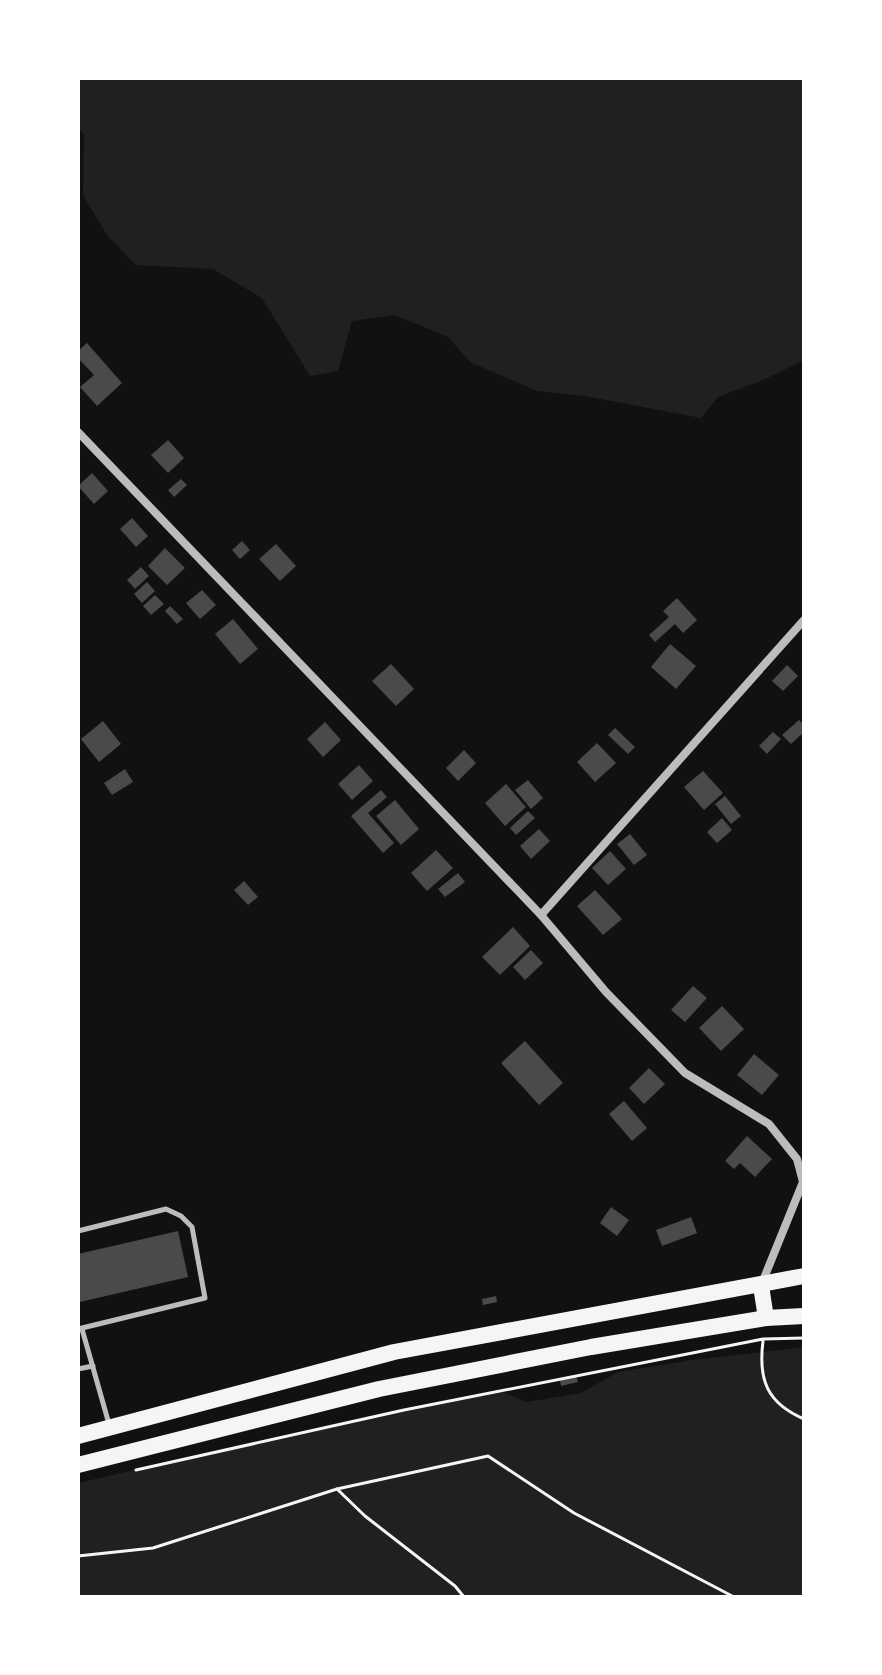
<svg xmlns="http://www.w3.org/2000/svg" width="882" height="1675" font-family="Overpass,sans-serif">
<style>
.green{fill:#202020}
.building{fill:#4a4a4a}
.lines{fill:none;stroke-linecap:round;stroke-linejoin:round}
.path{stroke:#f5f5f5;stroke-width:3}
.service{stroke:#bcbcbc;stroke-width:5}
.minor{stroke:#bcbcbc;stroke-width:8}
.primary{stroke:#f5f5f5;stroke-width:16}
</style>
<rect width="100%" height="100%" fill="#111"/>
<!-- green -->
<g class="green">
<path d="M78,78H804V360L763,380L718,397L701,418L585,396L537,391L470,362L448,337L395,315L352,321L338,371L310,376L262,298L213,269L136,265L107,235L83,195L84,134L78,129Z"/>
<path d="M804,1347V1597H78V1483L334,1424L500,1391L527,1402L581,1393L618,1372L692,1360Z"/>
</g>
<!-- building -->
<g class="building">
<path d="M87,343L122,383L97,406L80,387L94,375L78,358V351Z"/>
<path d="M168,440L184,458L168,473L151,455Z"/>
<path d="M92,473L108,491L94,504L78,486Z"/>
<path d="M181,479L187,485L174,497L168,490Z"/>
<path d="M132,518L148,536L136,547L120,529Z"/>
<path d="M242,541L250,550L240,559L232,550Z"/>
<path d="M276,544L296,566L280,581L259,559Z"/>
<path d="M165,548L185,568L167,585L148,566Z"/>
<path d="M141,567L149,576L135,589L127,580Z"/>
<path d="M147,582L155,591L142,603L134,594Z"/>
<path d="M202,590L216,605L200,619L186,603Z"/>
<path d="M155,595L164,604L151,615L143,606Z"/>
<path d="M677,598L697,620L683,633L675,624L655,642L649,635L669,617L663,611Z"/>
<path d="M170,606L183,619L177,624L165,611Z"/>
<path d="M233,619L258,649L240,664L215,634Z"/>
<path d="M670,644L696,666L676,689L651,667Z"/>
<path d="M391,664L414,689L396,706L372,681Z"/>
<path d="M787,665L798,676L783,691L772,681Z"/>
<path d="M799,720L804,725V732L791,744L782,735Z"/>
<path d="M103,721L121,744L99,762L81,739Z"/>
<path d="M325,722L341,740L323,757L307,739Z"/>
<path d="M615,728L635,747L628,754L608,735Z"/>
<path d="M773,732L781,739L767,754L759,746Z"/>
<path d="M597,743L616,763L595,782L577,762Z"/>
<path d="M464,750L476,763L458,781L446,768Z"/>
<path d="M359,765L373,781L352,800L338,784Z"/>
<path d="M125,769L133,782L112,795L104,783Z"/>
<path d="M703,771L723,793L704,810L684,787Z"/>
<path d="M528,780L543,798L531,809L515,790Z"/>
<path d="M506,784L526,807L505,826L485,803Z"/>
<path d="M381,790L387,797L368,813L394,843L383,853L351,816Z"/>
<path d="M725,796L741,816L731,824L715,804Z"/>
<path d="M395,800L419,829L401,845L376,816Z"/>
<path d="M528,811L535,818L516,835L510,828Z"/>
<path d="M722,818L732,830L717,843L707,832Z"/>
<path d="M539,829L550,841L531,859L520,846Z"/>
<path d="M630,834L647,855L634,865L617,844Z"/>
<path d="M436,850L453,868L427,891L411,873Z"/>
<path d="M610,851L626,869L608,885L592,868Z"/>
<path d="M458,873L465,882L445,897L438,889Z"/>
<path d="M244,881L258,897L248,905L234,890Z"/>
<path d="M595,890L622,919L603,935L577,906Z"/>
<path d="M513,927L530,946L500,975L482,957Z"/>
<path d="M531,950L543,963L525,980L513,967Z"/>
<path d="M693,986L707,998L685,1022L671,1010Z"/>
<path d="M722,1006L744,1029L721,1051L699,1028Z"/>
<path d="M525,1041L563,1083L539,1105L501,1063Z"/>
<path d="M754,1054L779,1075L762,1095L737,1075Z"/>
<path d="M649,1068L665,1084L644,1104L629,1088Z"/>
<path d="M624,1101L647,1128L632,1141L609,1114Z"/>
<path d="M747,1136L772,1159L755,1177L740,1163L734,1169L725,1161Z"/>
<path d="M611,1207L629,1220L617,1236L600,1223Z"/>
<path d="M691,1217L697,1233L662,1246L656,1230Z"/>
<path d="M178,1231L188,1277L80,1302L78,1254Z"/>
<path d="M496,1296L497,1302L483,1305L482,1299Z"/>
<path d="M576,1376L578,1382L561,1386L560,1380Z"/>
</g>
<g class="lines">
<!-- path -->
<g class="path">
<path d="M763,1341C758,1380 767,1403 804,1419"/>
<path d="M136,1470L404,1410L763,1339L804,1338"/>
<path d="M337,1489L488,1456L574,1513L734,1597"/>
<path d="M78,1556L153,1548L337,1489L365,1516L455,1586L464,1597"/>
</g>
<!-- service -->
<g class="service">
<path d="M78,1231L166,1209L181,1216L192,1227L205,1298L78,1329"/>
<path d="M82,1329L109,1424"/>
<path d="M78,1369L93,1366"/>
</g>
<!-- minor -->
<g class="minor">
<path d="M78,432L541,915L606,992L685,1073L769,1124L797,1159L803,1182L762,1283"/>
<path d="M541,915L804,620"/>
</g>
<!-- primary -->
<g class="primary">
<path d="M761,1286L766,1318"/>
<path d="M78,1436L394,1352L804,1276"/>
<path d="M78,1465L379,1389L591,1347L766,1318L804,1316"/>
</g>
</g>
<!-- border -->
<rect width="882" height="1675" fill="none" stroke="#ffffff" stroke-width="160"/>
</svg>
